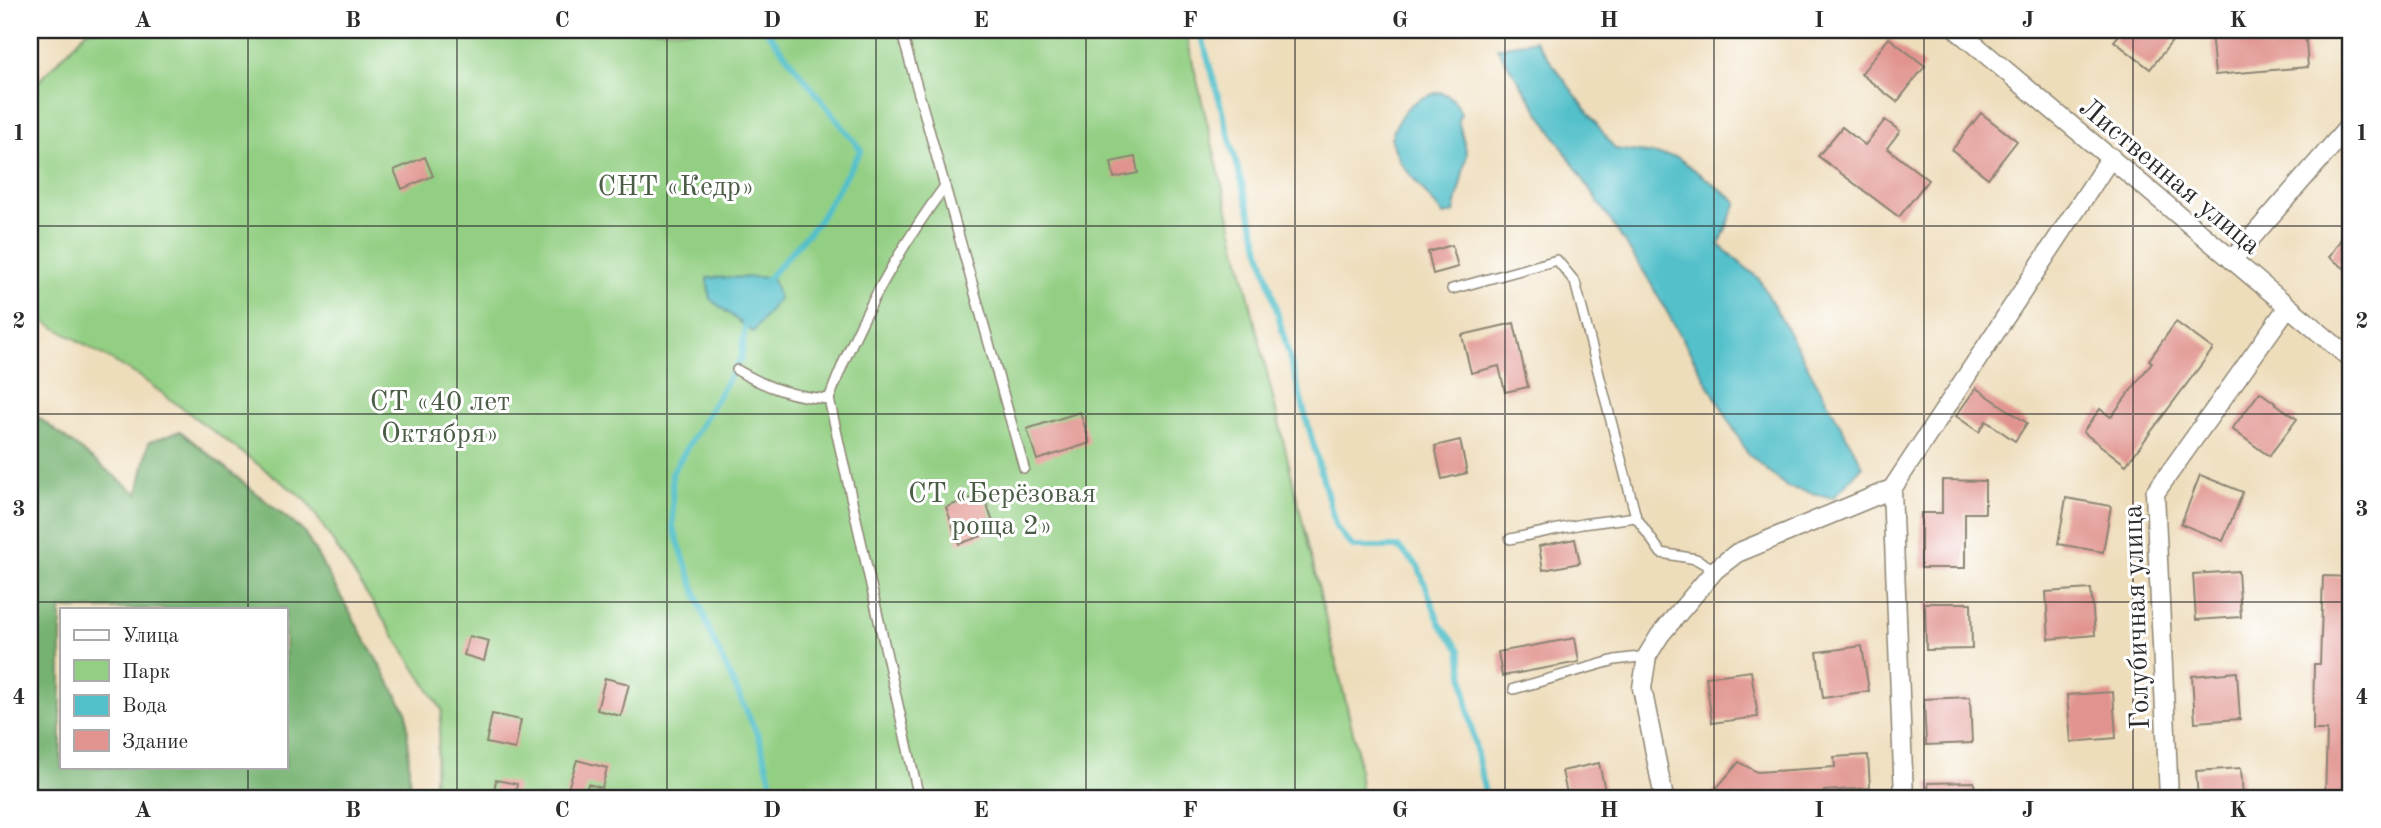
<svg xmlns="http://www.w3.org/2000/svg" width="2381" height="828" font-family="'Old Standard TT',serif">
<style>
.green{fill:#93cf83;stroke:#5f7d57;stroke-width:2}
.forest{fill:#76b271;stroke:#506e4e;stroke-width:2;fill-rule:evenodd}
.water{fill:#52c0ca;stroke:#3e767a;stroke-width:2}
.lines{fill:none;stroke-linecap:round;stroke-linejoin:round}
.stream{stroke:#52c0ca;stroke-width:6}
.building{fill:#e1948f}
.service-casing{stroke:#8c8473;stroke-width:12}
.minor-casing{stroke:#8c8473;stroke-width:21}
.service{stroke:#fff;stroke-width:9}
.minor{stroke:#fff;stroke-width:18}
.grid{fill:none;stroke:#2b2b2b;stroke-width:2;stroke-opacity:0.55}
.labels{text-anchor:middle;stroke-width:6;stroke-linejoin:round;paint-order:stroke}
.street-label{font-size:28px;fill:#2b2b2b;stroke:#fff}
.park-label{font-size:28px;fill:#4a5c45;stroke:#fff}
.neatline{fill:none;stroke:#2b2b2b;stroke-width:2.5}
.grid-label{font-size:23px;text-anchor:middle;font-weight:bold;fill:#2b2b2b}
</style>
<rect width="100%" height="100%" fill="#fff"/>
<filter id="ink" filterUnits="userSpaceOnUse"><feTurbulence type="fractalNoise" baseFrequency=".0143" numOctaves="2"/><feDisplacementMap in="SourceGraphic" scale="14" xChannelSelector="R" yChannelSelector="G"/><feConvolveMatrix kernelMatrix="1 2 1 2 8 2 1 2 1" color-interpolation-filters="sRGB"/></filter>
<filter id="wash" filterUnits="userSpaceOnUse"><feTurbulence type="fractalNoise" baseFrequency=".00686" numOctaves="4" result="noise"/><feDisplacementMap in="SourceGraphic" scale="28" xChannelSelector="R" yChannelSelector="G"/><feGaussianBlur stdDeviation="1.57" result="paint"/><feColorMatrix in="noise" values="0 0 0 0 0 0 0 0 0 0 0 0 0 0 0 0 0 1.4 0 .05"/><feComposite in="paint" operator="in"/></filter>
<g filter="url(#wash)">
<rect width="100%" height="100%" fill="#edb"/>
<!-- green -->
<path class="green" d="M88,30H1185L1357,749L1362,798H432L442,710L306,500L139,376L30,313V90Z"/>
<!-- forest -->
<path class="forest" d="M30,411L138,494L149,442L180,431L304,532L407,713L410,798H30ZM61,609H285V767H61Z"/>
<!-- water -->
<g class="water">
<path d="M1535,40L1615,149L1677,157L1737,202L1719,245L1759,279L1863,466L1833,498L1787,487L1748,454L1646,275L1497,48Z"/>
<path d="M1440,92C1451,96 1457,102 1461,114L1458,119L1467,154L1454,213L1443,215L1400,162L1391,139C1400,110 1410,100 1440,92Z"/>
<path d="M772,277L779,298L753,332L710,299L707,278Z"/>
</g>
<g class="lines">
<!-- stream -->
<g class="stream">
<path d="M1200,30L1336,527L1353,547H1398L1418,566L1440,624L1460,650L1468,710L1486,798"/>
<path d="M765,282L818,222L861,150L766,30"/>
<path d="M746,321L741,358L672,473L673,527L710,633L759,738L776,798"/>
</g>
</g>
<g id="blocks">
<!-- building -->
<g class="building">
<path d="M2123,30H2181L2150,69L2114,41Z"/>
<path d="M2305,30L2308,67L2215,75L2211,31Z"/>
<path d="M1889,38L1925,66L1897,102L1861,74Z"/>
<path d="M1981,113L2017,141L1988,178L1952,150Z"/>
<path d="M1885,120L1900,131L1887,148L1928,180L1899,217L1818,156L1842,127L1865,145Z"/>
<path d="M425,157L433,176L402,189L394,170Z"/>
<path d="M1135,157L1138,173L1114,178L1111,162Z"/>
<path d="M2351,224V273L2329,257Z"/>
<path d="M1452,245L1458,267L1433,274L1428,252Z"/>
<path d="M2176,322L2213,349L2126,465L2083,432L2100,409L2111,417L2152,362L2149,360Z"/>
<path d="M1514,323L1528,387L1505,392L1499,366L1471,373L1462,335Z"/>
<path d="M1976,388L2027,423L2015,441L1986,421L1979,432L1956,416Z"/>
<path d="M2260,392L2297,419L2269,456L2232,429Z"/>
<path d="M1080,412L1090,443L1037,460L1027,429Z"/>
<path d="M1460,440L1467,473L1442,479L1435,446Z"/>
<path d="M2200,475L2243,492L2223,541L2181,524Z"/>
<path d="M1942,480L1985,481V513H1965V568H1921V513H1942Z"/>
<path d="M983,494L996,531L959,544L946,507Z"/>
<path d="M2066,498L2111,506L2103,552L2058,544Z"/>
<path d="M1575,539L1580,563L1543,570L1539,546Z"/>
<path d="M2238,571L2241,617L2196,620L2193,574Z"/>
<path d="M2323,576L2351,577V798H2325L2327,730H2313L2314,664H2320Z"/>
<path d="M2091,589L2095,635L2049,639L2046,592Z"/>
<path d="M1925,603H1971L1972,649L1926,650Z"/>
<path d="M469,636L489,641L484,661L464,655Z"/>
<path d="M1575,638L1579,662L1502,676L1498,652Z"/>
<path d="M1862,646L1869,691L1823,698L1817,652Z"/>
<path d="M1751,671L1758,717L1712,723L1706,677Z"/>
<path d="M2237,672L2240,719L2195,722L2192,676Z"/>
<path d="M605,678L629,684L621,716L597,710Z"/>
<path d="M2113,692L2116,738L2071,742L2067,695Z"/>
<path d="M1970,697L1972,743L1926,745L1924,699Z"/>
<path d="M492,714L521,720L515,749L486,743Z"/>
<path d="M1868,755L1870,788L1824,791V796L1708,798L1739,762L1757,772L1835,767L1834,757Z"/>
<path d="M577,760L607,768L602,788L588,784L583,798H565Z"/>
<path d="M1599,763L1606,795L1568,798L1562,771Z"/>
<path d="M2241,768L2243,798H2198L2196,771Z"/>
<path d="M496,780L517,784L515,798L493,796Z"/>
<path d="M1974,782L1975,798H1929L1928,783Z"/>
</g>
</g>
</g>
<g filter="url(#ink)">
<use href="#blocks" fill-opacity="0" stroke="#8c8473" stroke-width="2"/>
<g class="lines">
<!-- service casing -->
<g class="service-casing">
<g id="service">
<path d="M901,30L1024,468"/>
<path d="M1452,289L1557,260L1575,282L1636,517L1661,553L1696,559L1715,570"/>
<path d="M737,370C768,388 794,397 829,399"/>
<path d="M1510,539L1582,524L1636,517"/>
<path d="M1514,689L1615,660L1647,656"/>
<path d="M919,798L829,399C857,324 898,250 945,186"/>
</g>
</g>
<!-- minor casing -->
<g class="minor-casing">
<g id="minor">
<path d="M1957,30L2351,359"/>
<path d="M2232,260L2351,124"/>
<path d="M1664,798L1642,688L1647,656L1660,635L1715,570L1737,553L1892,489"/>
<path d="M1904,798L1892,489L2111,157"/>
<path d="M2169,798L2155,493L2287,308"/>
</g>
</g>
<!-- service -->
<use href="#service" class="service"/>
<!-- minor -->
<use href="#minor" class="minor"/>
</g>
</g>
<!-- grid -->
<path class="grid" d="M248,30V609M457,30V798M667,30V798M876,30V798M1086,30V798M1295,30V798M1505,30V798M1714,30V798M1924,30V798M2133,30V798M30,226H2351M30,414H2351M30,602H2351M248,767V798"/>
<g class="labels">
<!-- street labels -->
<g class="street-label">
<text transform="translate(2171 175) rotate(40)" y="10">Лиственная улица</text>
<text transform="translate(2135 617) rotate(-92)" y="10">Голубичная улица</text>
</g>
<!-- park labels -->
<g class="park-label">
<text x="676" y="195">СНТ «Кедр»</text>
<text x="440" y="410">СТ «40 лет<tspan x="440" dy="32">Октября»</tspan></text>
<text x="1002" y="502">СТ «Берёзовая<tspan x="1002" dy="32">роща 2»</tspan></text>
</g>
</g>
<!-- margin -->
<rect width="2381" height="828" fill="none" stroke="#fff" stroke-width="77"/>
<!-- legend -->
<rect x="60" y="608" width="228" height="161" fill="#ffffff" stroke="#aaaaaa" stroke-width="2"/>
<rect x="74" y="630" width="35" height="10" fill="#ffffff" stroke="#aaaaaa" stroke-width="2"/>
<text x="122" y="642" font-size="21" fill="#2b2b2b">Улица</text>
<rect x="74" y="660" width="35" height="21" fill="#93cf83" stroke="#aaaaaa" stroke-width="2"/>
<text x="122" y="678" font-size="21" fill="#2b2b2b">Парк</text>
<rect x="74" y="695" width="35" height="21" fill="#52c0ca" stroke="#aaaaaa" stroke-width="2"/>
<text x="122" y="712" font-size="21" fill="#2b2b2b">Вода</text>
<rect x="74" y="730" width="35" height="21" fill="#e1948f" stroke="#aaaaaa" stroke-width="2"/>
<text x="122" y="748" font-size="21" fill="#2b2b2b">Здание</text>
<rect x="38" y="38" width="2304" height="752" class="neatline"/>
<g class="grid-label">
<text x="143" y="27">A</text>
<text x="353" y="27">B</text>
<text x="562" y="27">C</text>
<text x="772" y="27">D</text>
<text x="981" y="27">E</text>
<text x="1190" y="27">F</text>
<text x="1400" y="27">G</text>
<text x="1609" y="27">H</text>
<text x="1819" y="27">I</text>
<text x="2028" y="27">J</text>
<text x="2238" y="27">K</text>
<text x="19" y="140">1</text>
<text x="2362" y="140">1</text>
<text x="19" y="328">2</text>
<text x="2362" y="328">2</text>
<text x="19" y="516">3</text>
<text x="2362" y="516">3</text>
<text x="19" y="704">4</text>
<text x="2362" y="704">4</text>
<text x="143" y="817">A</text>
<text x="353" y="817">B</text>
<text x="562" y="817">C</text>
<text x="772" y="817">D</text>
<text x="981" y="817">E</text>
<text x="1190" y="817">F</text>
<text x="1400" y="817">G</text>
<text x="1609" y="817">H</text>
<text x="1819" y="817">I</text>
<text x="2028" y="817">J</text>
<text x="2238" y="817">K</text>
</g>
</svg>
